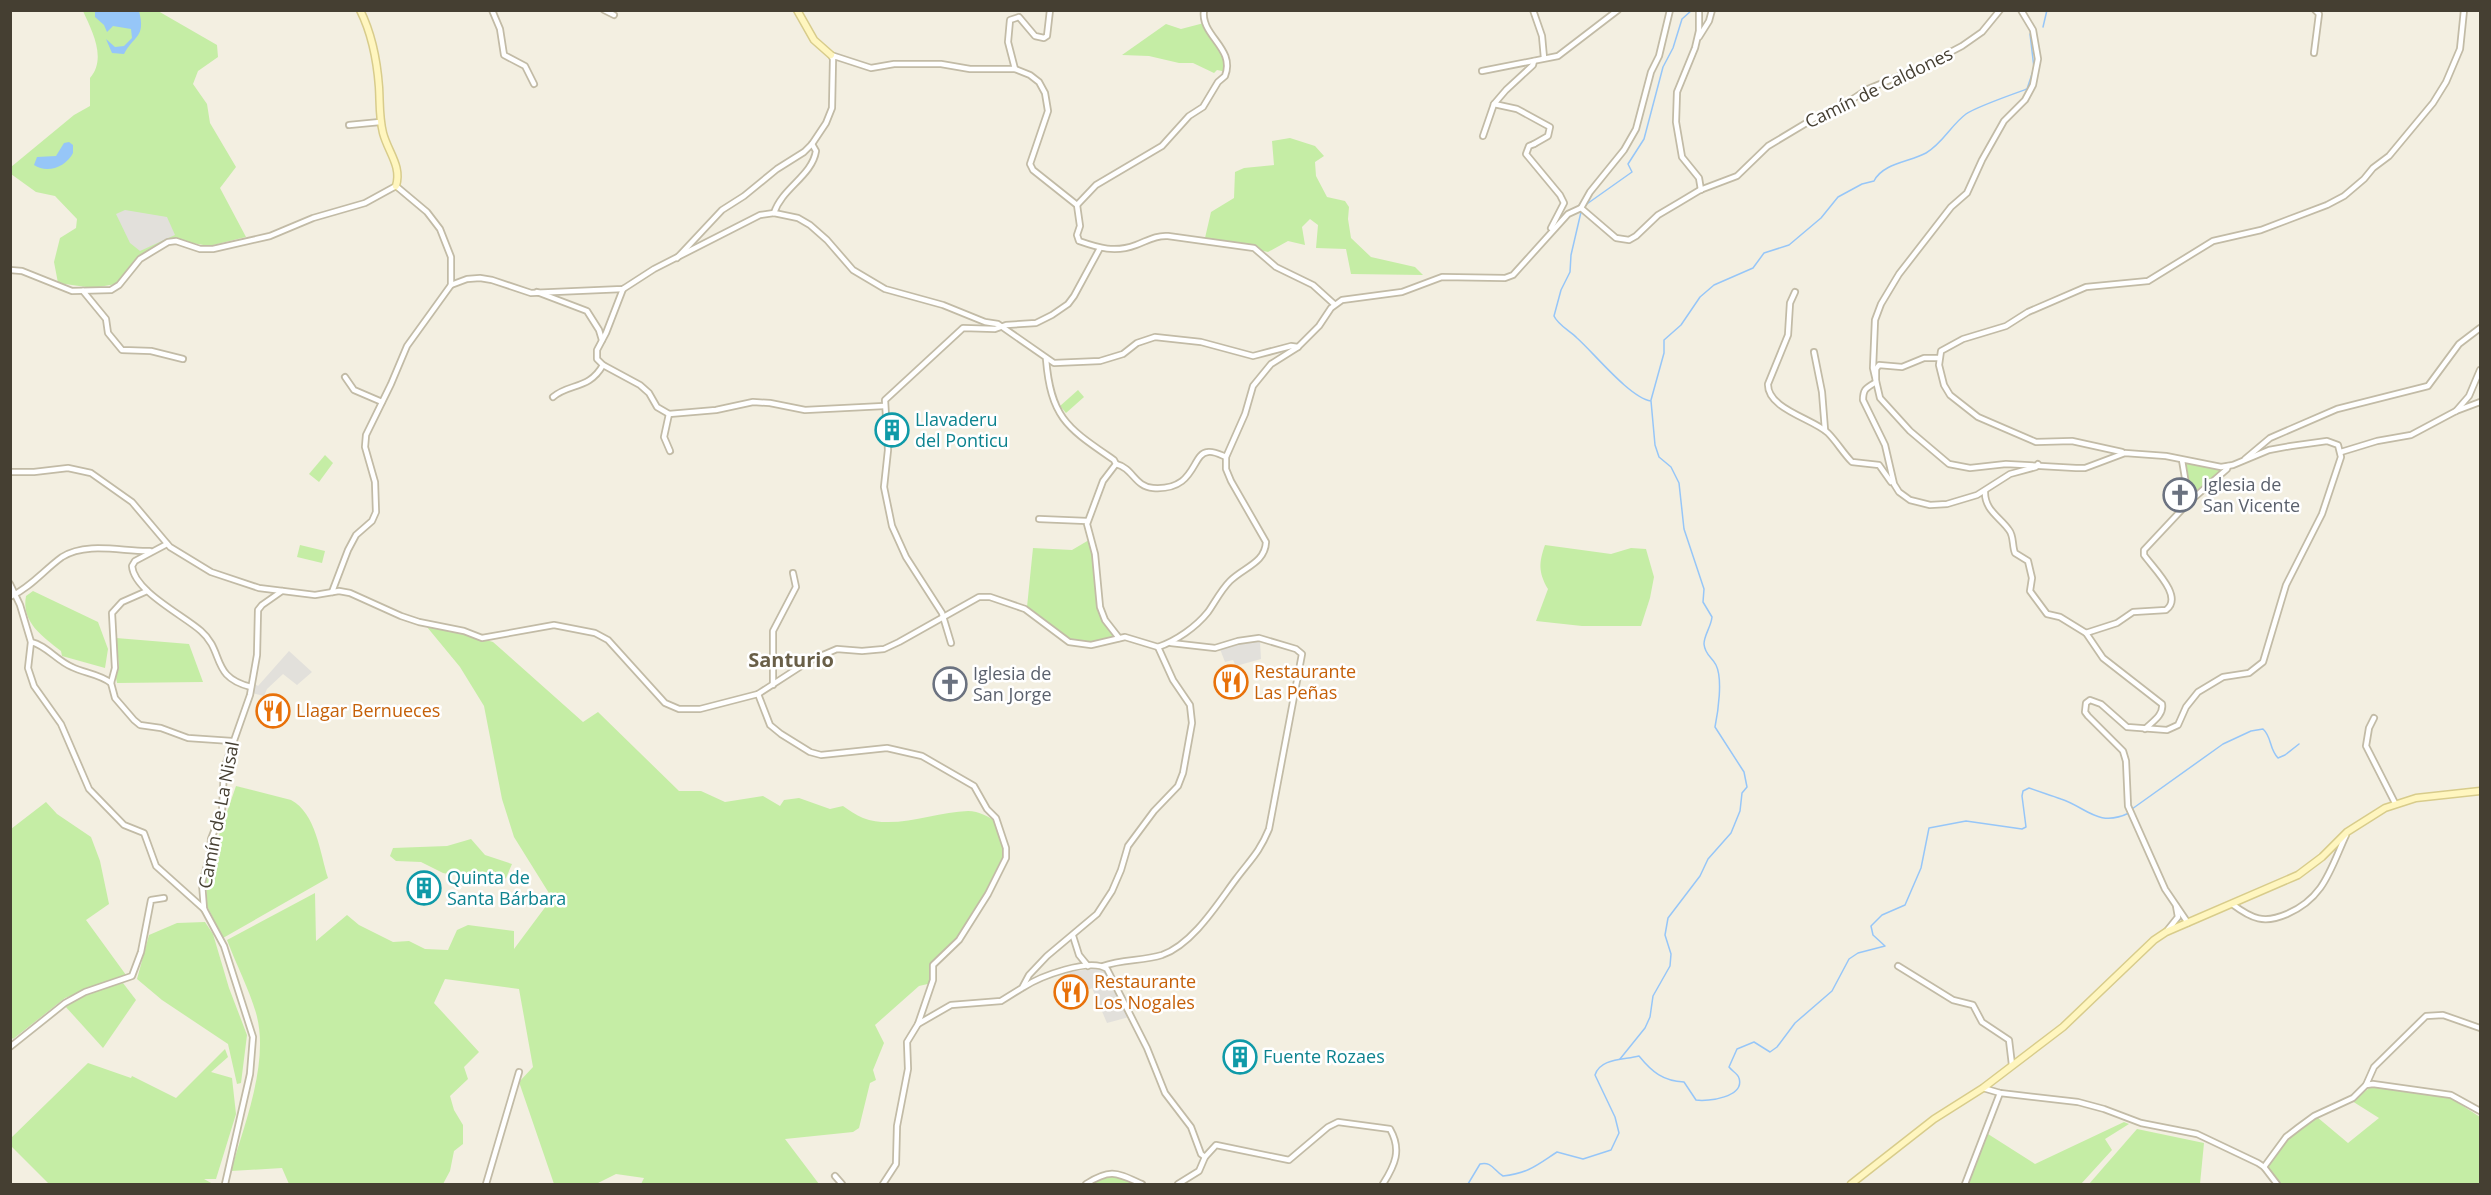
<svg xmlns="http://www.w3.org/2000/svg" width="2491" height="1195" font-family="'Open Sans',sans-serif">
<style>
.green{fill:#c5eda5}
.parking{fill:#e2e0db}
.water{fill:#96c6f8}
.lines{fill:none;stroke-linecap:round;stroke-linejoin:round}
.stream{stroke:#96c6f8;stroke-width:1.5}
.street-casing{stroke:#c2bba6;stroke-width:8}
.secondary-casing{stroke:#d8cc8b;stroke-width:9}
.street{stroke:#fff;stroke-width:4.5}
.secondary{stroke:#fff6bf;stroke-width:6}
.labels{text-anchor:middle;stroke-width:5;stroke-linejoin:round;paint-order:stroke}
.street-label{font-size:18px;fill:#453f32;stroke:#fff}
.culture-label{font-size:18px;fill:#0d838f;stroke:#fff;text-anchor:start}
.worship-label{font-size:18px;fill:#5b616d;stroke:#fff;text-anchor:start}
.food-label{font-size:18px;fill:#c56008;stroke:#fff;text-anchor:start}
.neighbourhood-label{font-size:20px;font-weight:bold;fill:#695f48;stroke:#fff}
</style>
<rect width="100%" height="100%" fill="#f3efe1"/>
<!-- green -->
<g class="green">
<path d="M83,11H158L217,45L218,57L198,71L193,84L207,104L210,123L236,167L220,188L246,237L209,246L170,239L144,256L116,284L93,288L58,283L54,262L60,238L76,228L77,219L55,196L36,192L11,174V167L74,115L90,106V78C107,58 92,31 83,11Z"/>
<path d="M1204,23L1223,49L1227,72L1217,70L1214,73L1193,63H1179L1149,56L1122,55L1166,24L1181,29Z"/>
<path d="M1290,138L1315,146L1324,156L1315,162L1316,176L1327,197L1345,201L1349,207L1348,219L1351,238L1371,257L1415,267L1423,275L1351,274L1346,249L1316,248L1318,225L1310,219L1302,227L1305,245L1288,241L1268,252L1205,238L1211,212L1234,198L1235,172L1244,168L1274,165L1272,141Z"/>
<path d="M1078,390L1084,397L1066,413L1060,406Z"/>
<path d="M325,455L333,463L319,482L309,474Z"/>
<path d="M2182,460L2228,466L2189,502Z"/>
<path d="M1089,540L1094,563L1099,610L1113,636C1079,660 1051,623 1027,607L1033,548L1072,550Z"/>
<path d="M300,545L325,551L322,563L297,557Z"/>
<path d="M1545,545L1611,554L1631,548L1646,549L1654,577L1650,598L1641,626H1582L1536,621L1548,589C1538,572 1539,562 1545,545Z"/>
<path d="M33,591L98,622L108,649L105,668L62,656L61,651C42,636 21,622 26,596Z"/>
<path d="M427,627L459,632L493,642L583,722L598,712L679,791H701L725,802L763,796L780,806L784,800L799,798L830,809L843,806C849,810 856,815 863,818C895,830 935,812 968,811C979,811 989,817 998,823L1006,848V858L959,940L933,965H930L932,983L919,986L875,1025L884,1043L873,1070L876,1080L870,1083L859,1128L853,1132L785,1139L819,1184H641L644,1178L616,1174L596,1184H554L519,1082L533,1067L519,989L445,979L434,1003L479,1052L464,1067L468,1079L450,1096L454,1110L463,1125V1144L454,1151L450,1171L443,1184H289L282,1168L231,1171C244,1124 270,1062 256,1013C249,989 236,964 227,940L315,893L316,941L347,915L359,925L393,942L409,941L425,949L448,950L457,930L468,925L514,931V949L552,898L514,837L502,799L484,706L460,667Z"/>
<path d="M116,638L189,644L203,682L117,683L116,678L119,666Z"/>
<path d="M236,786L291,800C316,813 320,853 328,878L223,938L207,906L206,873Z"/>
<path d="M46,802L57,814L91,837L100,861L109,904L86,920L126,975L65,998L13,1039L11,1037V829Z"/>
<path d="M471,839L485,855L512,864L506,878L494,885L464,872L453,875L443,873L421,862L396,861L390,856L393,848L447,846Z"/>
<path d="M205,922L213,934L229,988L247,1035L241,1083L237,1084L228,1044L162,1000L137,979L149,935L177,923Z"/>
<path d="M123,983L136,1000L103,1048L65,1006L97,990Z"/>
<path d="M225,1049L228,1057L211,1072L232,1078L236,1114L216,1179H204L213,1184H49L11,1146V1138L88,1063L131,1078L132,1076L176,1098Z"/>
<path d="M2372,1086L2449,1097L2480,1117V1184H2279L2268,1167L2288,1138L2317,1117L2348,1143L2379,1118L2352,1101Z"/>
<path d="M2124,1122L2129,1124L2105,1139L2112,1150L2081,1184H1968L1978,1154L1988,1134L2035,1164Z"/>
<path d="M2137,1129L2204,1143L2200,1184H2089Z"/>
<path d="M1109,1175L1122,1178L1136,1184H1091Z"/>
</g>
<!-- parking -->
<g class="parking">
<path d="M125,210L167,217L175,235L140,251L130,243L116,214Z"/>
<path d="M1256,640L1260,641L1261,659L1236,666L1233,660L1225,662L1220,649Z"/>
<path d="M289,651L312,672L297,685L283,674L267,689L264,696L252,693L253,683L258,686Z"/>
<path d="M1098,968L1107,974L1129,1017L1107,1023L1092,988L1081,993L1069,972Z"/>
</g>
<!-- water -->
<g class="water">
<path d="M95,11H139C146,38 134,35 124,54L112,53L106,39L115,47L124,46L132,38L131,29L113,26L107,32L104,25L95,17Z"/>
<path d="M69,142L73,145V153C66,167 47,174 34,165L37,157L56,156L64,143Z"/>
</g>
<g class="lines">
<!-- stream -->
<g class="stream">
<path d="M2043,27L2047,10"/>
<path d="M1584,206L1632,172L1628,164L1644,139L1663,67L1673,48L1682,19L1692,10"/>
<path d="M1581,212L1571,255L1570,272L1561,290L1554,316C1558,325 1570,331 1577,338C1594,353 1630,398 1651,401L1655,445L1659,457L1671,467L1679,483L1684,529L1704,589L1703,602L1712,617C1711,627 1704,635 1704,644C1705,655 1712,657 1716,665C1723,679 1718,712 1715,727L1744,772L1747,787L1742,793L1740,811L1731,833L1708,859L1700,876L1668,918L1665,935L1671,954L1670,966L1653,996L1650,1017L1645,1028L1620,1059"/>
<path d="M1651,400L1664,353V340L1681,325L1700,297L1714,285L1753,268L1764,253L1789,245L1821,218L1838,197L1862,184L1874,181C1883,163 1910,162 1926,153C1943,143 1951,125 1966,114C1976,107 2013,94 2027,89L2034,68L2030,34"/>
<path d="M2132,809L2223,744L2251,731L2263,729C2272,737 2269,749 2278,758L2285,755L2299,744"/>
<path d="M1468,1184L1480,1164C1492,1161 1494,1171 1503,1176C1529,1173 1537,1165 1557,1152L1583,1159L1611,1150L1619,1133L1615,1117L1595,1075C1600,1058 1624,1060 1639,1056C1652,1072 1663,1081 1684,1082L1696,1100C1708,1102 1745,1097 1739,1078C1738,1074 1732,1071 1729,1067L1737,1049L1754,1042L1770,1052L1777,1047L1795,1023L1832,991L1849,959L1858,953L1885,946L1873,935L1871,926L1882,915L1905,905L1921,868L1929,828L1966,821L2022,829L2026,827L2022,796L2023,791L2029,788C2040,792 2050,795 2061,799C2086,807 2098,828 2129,813"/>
</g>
<!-- street casing -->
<g class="street-casing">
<g id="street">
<path d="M492,10L500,29L504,55L525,66L534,84"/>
<path d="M604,10L614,15"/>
<path d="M1533,10L1542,36L1544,58"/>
<path d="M1699,10V31L1695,48L1677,92L1676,122L1682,157L1699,178L1701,190"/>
<path d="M2021,10L2033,30L2038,59L2033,85L2025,100L2004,121L1982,160L1967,193L1951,207L1899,274L1881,304L1875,320L1873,368L1880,398L1910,431L1949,464L1970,468L2006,464L2076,468H2085L2125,453L2166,456L2221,467L2233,465L2269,450L2291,446L2327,441L2338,445L2341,457L2322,514L2286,585L2263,662L2249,673L2223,677L2198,692L2186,707L2178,725L2167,730L2127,727L2101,704L2090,700L2086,703L2085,712L2088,716L2123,751L2126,761L2128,806L2165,889L2188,923"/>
<path d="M1699,37L1709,21L1712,10"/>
<path d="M2314,53L2319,14L2315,10"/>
<path d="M1015,69L1008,42L1010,20L1019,17L1035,36L1044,38L1047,36L1050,10"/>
<path d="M1482,71L1558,56L1618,10"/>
<path d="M1494,104L1506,90L1533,65L1534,61"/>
<path d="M349,125L380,122"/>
<path d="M1483,136L1494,104L1517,109L1550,127L1548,136L1534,144"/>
<path d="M1534,144L1529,146L1526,154L1560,195L1564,203L1551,228"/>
<path d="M1077,205L1096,185L1162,146L1189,116L1203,107L1218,82L1225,76C1236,48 1200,36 1204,10"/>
<path d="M1581,208L1590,192L1624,150L1636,129L1651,72L1659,56L1670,10"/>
<path d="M774,213C782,188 812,176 816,151L812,144"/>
<path d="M677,258L722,210L744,196L777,169L804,152L812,144L826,123L832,108L833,59L831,55L871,68L894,64H941L970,69H1015L1030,75L1039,82L1045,93L1048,111L1030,164L1033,170L1077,205L1080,226L1077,235L1079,241C1099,248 1115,253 1136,245C1147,241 1156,235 1168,236L1254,248L1276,267L1313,285L1334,304"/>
<path d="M10,270L22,271L72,291L111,290L119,285L140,259L168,242L176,241L200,249H213L270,236L313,218L365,203L396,186L427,212L440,229L451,257V285L407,346L391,384L366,435L365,447L375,482L376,512L372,521L356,535L348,550L332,592"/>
<path d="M451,285L467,279L480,278L492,280L531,293L623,289L654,269L760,215L774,213L798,218L810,225L827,240L853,270L885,289L943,305L985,322L998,324L1054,363L1100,361L1123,354L1137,343L1155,337L1201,342L1253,356L1291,346L1298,347"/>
<path d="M623,289L606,333L597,350V359L603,365L640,385L649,393L657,407L669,414L716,410L753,402L770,403L805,410L884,406"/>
<path d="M83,291L106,319L108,333L122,350L151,351L183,359"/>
<path d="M537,292L587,311L599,330L602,340"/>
<path d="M1795,292L1790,303L1788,335L1768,384C1767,409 1814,419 1828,433C1837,442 1843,453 1852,462L1879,465L1891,482"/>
<path d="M1814,352L1822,392L1825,430"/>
<path d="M1939,358H1924L1902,367L1879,365L1876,369V382C1867,388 1863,388 1863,400L1885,445L1894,484L1899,492L1910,500L1930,505L1947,504L1977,495L2010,474L2036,467L2038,464"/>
<path d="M1046,359C1051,419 1068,428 1114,460L1116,464L1103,481L1087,524L1095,554L1100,607L1105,620L1119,638"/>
<path d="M345,377L354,390L382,402"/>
<path d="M553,397C569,383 589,390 603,365"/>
<path d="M2456,411L2469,396L2480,370"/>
<path d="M669,414L664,437L670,451"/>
<path d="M2122,452L2072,441L2036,442L1978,417L1950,395L1944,385L1939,365L1941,351L1963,339L2006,326L2028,312L2086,287L2148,281L2213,241L2261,230L2327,205L2344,196L2364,179L2373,168L2389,156L2433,103L2446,82L2460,49L2464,10"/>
<path d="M2341,452L2377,441L2411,435L2456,411L2480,402"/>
<path d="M2245,459L2270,438L2337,409L2428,386L2459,344L2480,328"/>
<path d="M2182,460L2189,502"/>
<path d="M1116,464C1133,468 1135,487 1153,488C1197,491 1191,453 1208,452C1214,451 1221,455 1226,457"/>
<path d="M10,472H34L68,468L91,473L132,502L170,547L211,572L259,588L315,595L339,591L350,593L401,616L419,622L464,631L482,638L554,625L595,633L608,640L665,703L679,709H700L758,694L809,661L837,649L862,651L884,649L899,642L979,597H990L1025,609L1069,642L1091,645L1125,637L1158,647"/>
<path d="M1985,491C1984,510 2000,517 2009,530C2014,536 2012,546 2015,553L2028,561L2032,578L2030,591L2047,614L2060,617L2086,633L2103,658L2162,704C2164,715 2152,722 2145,729"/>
<path d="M1039,519L1087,521"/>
<path d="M167,544L135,561L132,566C134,591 183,615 201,631C225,652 210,677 251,687"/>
<path d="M10,584L20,605L31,642L28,668L34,686L61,724L89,789L124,825L144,833L156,866L204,909"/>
<path d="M147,591L122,602L112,613L115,668L111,683L115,698L134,720L140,725L161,728L188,738L232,741"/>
<path d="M10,597C31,587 44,570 62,557C87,541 124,552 150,551"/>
<path d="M2086,633L2117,623L2133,612L2166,610C2184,597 2154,569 2144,555V550L2189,502L2227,469L2228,466"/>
<path d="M31,642C46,645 57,661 72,667C84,673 100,674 111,683"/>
<path d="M951,643L942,613L906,557L892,526L884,487L888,450L885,400L963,328L995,329L1006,325L1036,323L1052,315L1068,304L1074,296L1100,248"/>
<path d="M1158,647C1176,641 1196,627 1208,612C1215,602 1221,590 1230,581C1244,567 1265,563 1266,542L1231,481L1226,469V457L1245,414L1253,386L1271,364L1298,347L1319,326L1331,308L1342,300L1402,292L1442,277L1505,278L1513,275L1568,214L1581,208L1616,238L1629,240L1636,236L1658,215L1680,202L1700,190L1737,176L1768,146L1813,119L1842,106L1868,89L1924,66L1962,46L1982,32L2000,10"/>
<path d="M773,685V631L796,587L793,573"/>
<path d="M758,694L770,725L781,734L810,752L821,755L887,748L922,756L974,786L987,809L996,818L1006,848V858L988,894L959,940L933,965V980L918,1024"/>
<path d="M2374,718L2369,728L2366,746L2395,803"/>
<path d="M2232,904C2252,919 2264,924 2287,914C2324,898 2330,870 2346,835"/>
<path d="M2166,932L2178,917L2176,906"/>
<path d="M1073,936L1079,955L1088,966"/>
<path d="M1103,966C1122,959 1143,961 1162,955C1193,944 1218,903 1236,879C1251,859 1259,853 1269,829L1302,654L1296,649L1259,638L1238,641L1215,648L1171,643"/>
<path d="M1898,966L1953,1000L1973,1005L1982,1022L2009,1040L2012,1065"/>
<path d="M1024,987C1039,977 1090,957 1107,969L1147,1048L1165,1093L1191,1127L1201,1154L1205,1157"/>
<path d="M10,1047L65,1003L85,992L132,976L141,952L151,900L164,898"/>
<path d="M2366,1085L2374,1067L2426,1016L2443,1015L2480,1028"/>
<path d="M1983,1088L2000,1093L2078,1102L2104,1109L2141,1123L2197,1134L2258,1163L2264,1167L2277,1184"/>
<path d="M2264,1167L2286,1137L2299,1127L2314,1116L2353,1098L2366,1085L2373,1084L2451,1095L2480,1111"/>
<path d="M835,1176L842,1184"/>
<path d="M225,1184L250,1074L253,1037L224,946L204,909L202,883L210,855L211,839L222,811L224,769L250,695L257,655L258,610L262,605L282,591"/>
<path d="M486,1184L519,1072"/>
<path d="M883,1184L896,1164L897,1126L908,1069L907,1042L918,1024L951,1005L1001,1001L1022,988L1029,975L1047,956L1097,914L1112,891L1121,870L1128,846L1154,811L1178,786L1183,773L1192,723L1190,705L1173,680L1158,647"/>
<path d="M1086,1184C1111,1168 1117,1173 1142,1184"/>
<path d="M1178,1184L1199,1171L1205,1157L1216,1145L1289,1160L1328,1127L1338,1122L1390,1129C1402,1150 1395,1165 1383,1184"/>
<path d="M1965,1184L2000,1093"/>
</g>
</g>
<!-- secondary casing -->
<g class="secondary-casing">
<g id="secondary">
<path d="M360,10C372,34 377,60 379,87C380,103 379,117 383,133C388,152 402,166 396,186"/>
<path d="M797,10L814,40L831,55"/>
<path d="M1851,1184L1934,1119L1983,1088L2063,1027L2154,940L2166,932L2298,875L2322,857L2347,832L2385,808L2416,798L2480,791"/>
</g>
</g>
<!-- street -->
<use href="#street" class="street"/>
<!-- secondary -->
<use href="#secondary" class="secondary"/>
</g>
<!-- icons -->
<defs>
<g id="building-ring" transform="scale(1.725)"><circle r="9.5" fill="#fff" stroke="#0f9aa8" stroke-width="1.5"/><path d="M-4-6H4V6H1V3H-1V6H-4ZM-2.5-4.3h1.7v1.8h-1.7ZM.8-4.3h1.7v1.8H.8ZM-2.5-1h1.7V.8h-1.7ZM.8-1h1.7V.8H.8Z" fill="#0f9aa8"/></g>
<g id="church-ring" transform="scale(1.725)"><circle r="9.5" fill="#fff" stroke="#6b7280" stroke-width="1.5"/><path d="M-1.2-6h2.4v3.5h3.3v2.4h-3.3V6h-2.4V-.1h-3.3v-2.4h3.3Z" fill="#6b7280"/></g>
<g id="restaurant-ring" transform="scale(1.725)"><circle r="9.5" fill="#fff" stroke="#e8710a" stroke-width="1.5"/><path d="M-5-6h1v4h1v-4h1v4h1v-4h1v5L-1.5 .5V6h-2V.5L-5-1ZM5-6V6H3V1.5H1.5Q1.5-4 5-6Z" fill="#e8710a"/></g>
</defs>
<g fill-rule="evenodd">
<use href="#building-ring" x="892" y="430"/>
<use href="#church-ring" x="2180" y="495"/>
<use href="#restaurant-ring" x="1231" y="682"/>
<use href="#church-ring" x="950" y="684"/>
<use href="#restaurant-ring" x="273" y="711"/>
<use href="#building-ring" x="424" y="888"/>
<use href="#restaurant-ring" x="1071" y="992"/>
<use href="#building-ring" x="1240" y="1057"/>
</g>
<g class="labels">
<!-- street labels -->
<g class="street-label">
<text transform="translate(1879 88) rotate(-26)" y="6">Camín de Caldones</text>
<text transform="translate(219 815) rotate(-79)" y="6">Camín de La Nisal</text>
</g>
<!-- culture labels -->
<g class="culture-label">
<text x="915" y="426">Llavaderu<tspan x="915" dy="21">del Ponticu</tspan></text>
<text x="447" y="884">Quinta de<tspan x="447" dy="21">Santa Bárbara</tspan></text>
<text x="1263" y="1063">Fuente Rozaes</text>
</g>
<!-- worship labels -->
<g class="worship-label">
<text x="2203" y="491">Iglesia de<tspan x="2203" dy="21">San Vicente</tspan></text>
<text x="973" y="680">Iglesia de<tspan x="973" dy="21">San Jorge</tspan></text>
</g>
<!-- food labels -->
<g class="food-label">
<text x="1254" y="678">Restaurante<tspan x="1254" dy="21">Las Peñas</tspan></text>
<text x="296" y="717">Llagar Bernueces</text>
<text x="1094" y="988">Restaurante<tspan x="1094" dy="21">Los Nogales</tspan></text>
</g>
<!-- neighbourhood labels -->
<g class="neighbourhood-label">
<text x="791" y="667">Santurio</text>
</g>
</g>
<!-- border -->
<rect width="2491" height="1195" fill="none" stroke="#453f32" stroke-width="24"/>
</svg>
